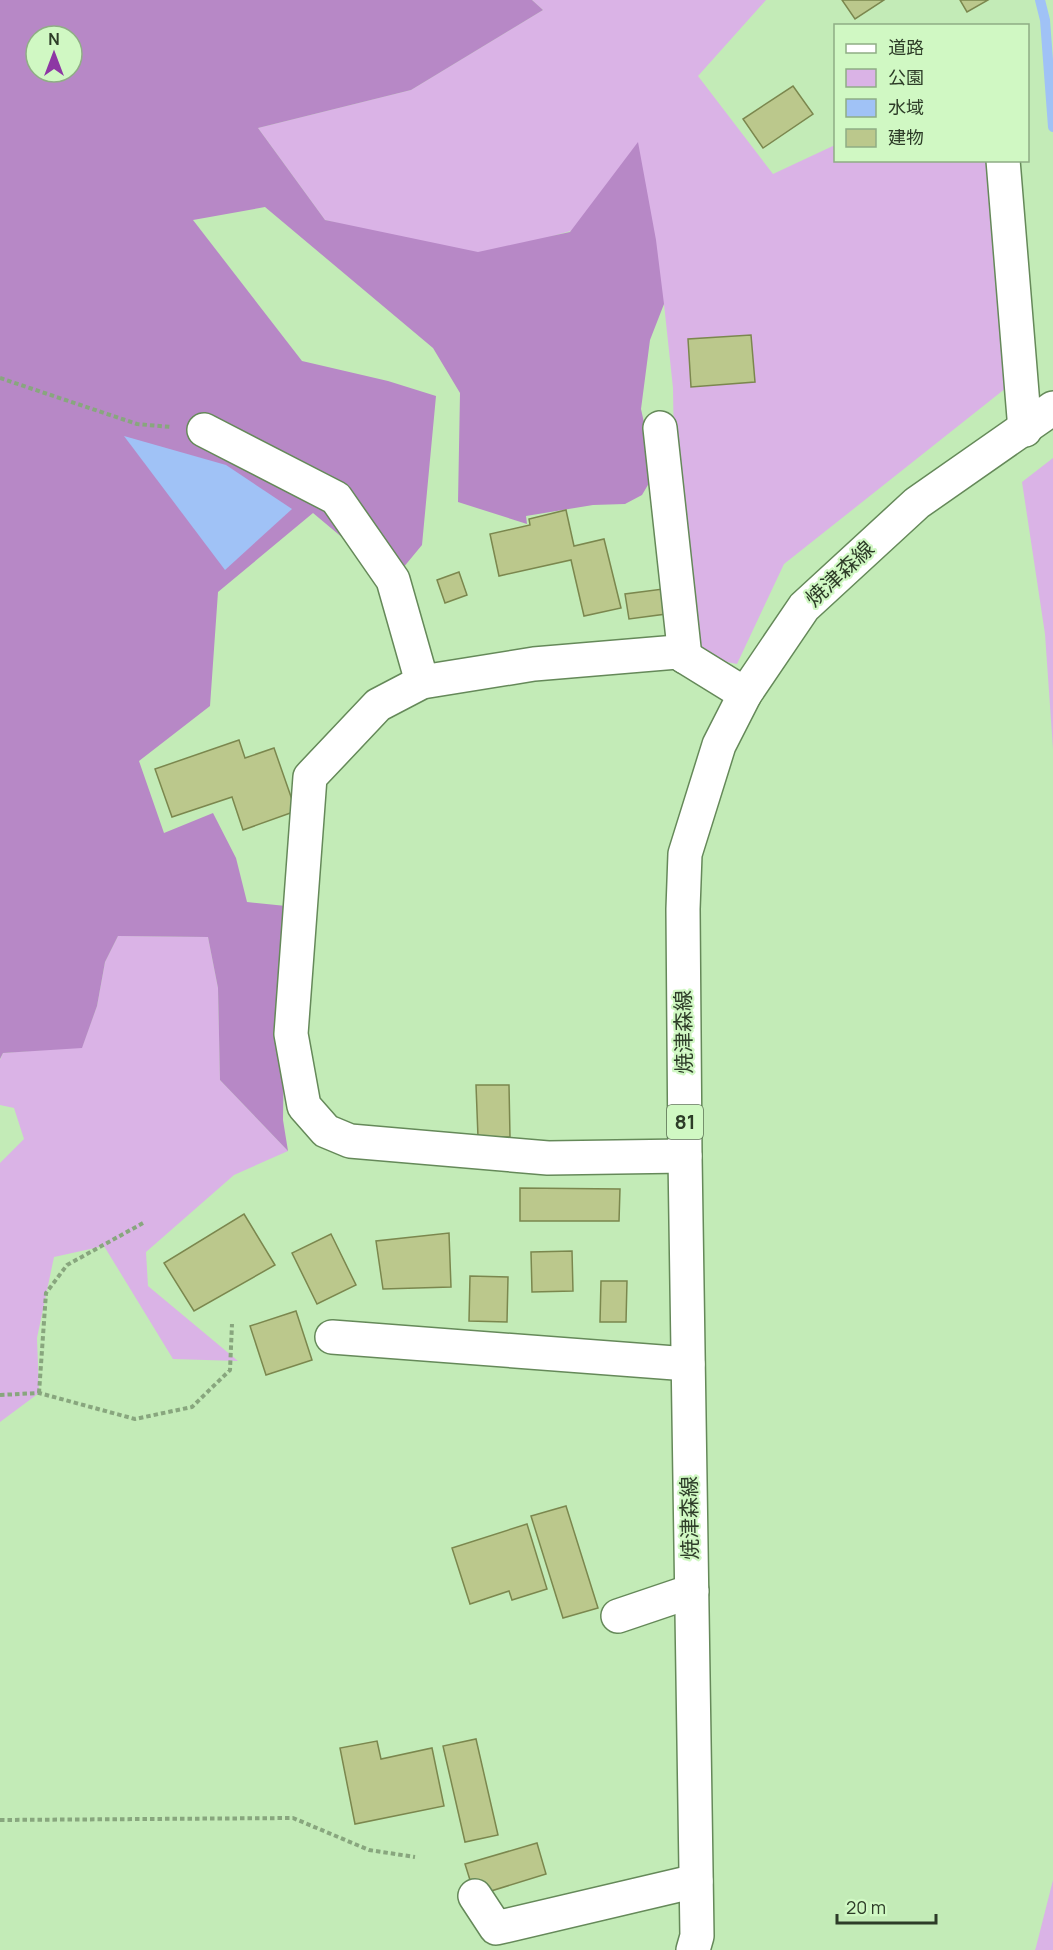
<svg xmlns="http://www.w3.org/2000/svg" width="1053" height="1950" font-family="Manrope,'Noto Sans JP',sans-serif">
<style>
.green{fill:#dab3e6}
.forest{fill:#b788c6;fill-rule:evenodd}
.water{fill:#a0c2f6}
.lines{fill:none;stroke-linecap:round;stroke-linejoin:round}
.stream{stroke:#a0c2f6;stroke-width:10}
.building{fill:#bbc88c;stroke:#7b874e;stroke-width:1.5}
.minor-casing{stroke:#658959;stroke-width:36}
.major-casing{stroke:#658959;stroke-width:36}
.path{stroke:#88a67e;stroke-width:4;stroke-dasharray:4.5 3;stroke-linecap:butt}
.minor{stroke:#fff;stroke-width:33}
.major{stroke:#fff;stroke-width:33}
.labels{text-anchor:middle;stroke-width:4.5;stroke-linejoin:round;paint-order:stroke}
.shield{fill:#d0f8c3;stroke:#5e7456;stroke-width:1.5}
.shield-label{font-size:20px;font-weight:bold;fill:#2d3c28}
.street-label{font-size:21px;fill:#2d3c28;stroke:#d0f8c3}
</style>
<rect width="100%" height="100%" fill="#c3ebb7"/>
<!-- green -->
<g class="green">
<path d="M532,0H766L698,76L773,174L835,145L836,160L1010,161L1020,377L784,564L737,664L677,652L673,388L664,304L581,228L476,258L325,220L258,128L411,90L543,10Z"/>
<path d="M1053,458V749L1045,634L1022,482Z"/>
<path d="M118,936L208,937L218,988L220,1080L288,1151L234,1175L146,1252L148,1286L238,1361L173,1359L104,1246L54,1257L37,1338L39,1393L0,1422V1163L24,1139L14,1108L0,1105V1060L3,1053L82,1047L97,1006L105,962Z"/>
<path d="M1053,1880V1950H1035L1036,1947Z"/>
</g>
<!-- forest -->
<path class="forest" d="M0,0H532L543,10L411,90L258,128L325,220L478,252L570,232L638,142L656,240L664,304L650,340L641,409L655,473L642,495L625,504L593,505L526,516L527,524L458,502L460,393L433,348L265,207L193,220L302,361L388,381L436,396L422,545L393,580L313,513L218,592L210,706L139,761L164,833L213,813L236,858L247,902L286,906L283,1120L288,1151L220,1080L218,988L208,937L118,936L105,962L97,1006L82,1048L3,1053L0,1059ZM36,36H72V72H36Z"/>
<!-- water -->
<path class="water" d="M124,436L226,465L292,509L225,570Z"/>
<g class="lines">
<!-- stream -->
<path class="stream" d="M1040,0L1045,20L1053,127"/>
</g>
<!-- building -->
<g class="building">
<path d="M842,0H884L855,19Z"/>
<path d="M960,0H988L967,12Z"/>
<path d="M793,86L813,114L763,148L743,119Z"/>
<path d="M751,335L755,382L691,387L688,339Z"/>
<path d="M566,510L574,546L604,539L621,608L584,616L571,560L499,576L490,534L530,525L529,519Z"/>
<path d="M459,572L467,595L445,603L437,580Z"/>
<path d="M663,589L666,614L629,619L625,594Z"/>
<path d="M239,740L245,758L274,748L296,811L243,830L232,797L172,817L155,769Z"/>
<path d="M476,1085H509L510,1137H478Z"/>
<path d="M520,1188L620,1189L619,1221H520Z"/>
<path d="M244,1214L275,1265L194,1311L164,1263Z"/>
<path d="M449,1233L451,1287L383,1289L376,1241Z"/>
<path d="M331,1234L356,1285L317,1304L292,1253Z"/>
<path d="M572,1251L573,1291L532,1292L531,1252Z"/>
<path d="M470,1276L508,1277L507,1322L469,1321Z"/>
<path d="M601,1281H627L626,1322H600Z"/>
<path d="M296,1311L312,1360L266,1375L250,1326Z"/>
<path d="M566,1506L598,1608L563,1618L531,1516Z"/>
<path d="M527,1524L547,1589L512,1600L509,1591L470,1604L452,1548Z"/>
<path d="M476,1739L498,1835L465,1842L443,1746Z"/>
<path d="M377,1741L381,1759L432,1748L444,1806L355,1824L340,1748Z"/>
<path d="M537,1843L546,1874L475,1896L465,1864Z"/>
</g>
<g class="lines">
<!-- minor casing -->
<g class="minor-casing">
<g id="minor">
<path d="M1003,160L1025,430"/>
<path d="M660,428L685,657"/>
<path d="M204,430L336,498L393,580L422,682"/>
<path d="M685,1156L548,1158L350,1141L326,1131L304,1106L291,1034L310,777L378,705L422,682L534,664L677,652L745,694"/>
<path d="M332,1337L688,1364"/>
<path d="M618,1616L692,1591"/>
<path d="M475,1896L496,1928L696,1881"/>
</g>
</g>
<!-- major casing -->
<g class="major-casing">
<path id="major" d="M693,1950L697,1936L685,1156L683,909L685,854L719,745L745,694L804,607L917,503L1053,408"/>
</g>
<!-- path -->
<g class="path">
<path d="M0,378L137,424L171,427"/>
<path d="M39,1393L46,1293L67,1265L145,1222"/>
<path d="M0,1395L39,1393L135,1419L192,1407L230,1370L232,1324"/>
<path d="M0,1820L293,1818L369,1850L415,1857"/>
</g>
<!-- minor -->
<use href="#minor" class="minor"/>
<!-- major -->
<use href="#major" class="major"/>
</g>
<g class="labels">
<!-- shield labels -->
<rect class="shield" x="667" y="1105" width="36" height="34" rx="4.5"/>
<g class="shield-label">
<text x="685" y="1129">81</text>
</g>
<!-- street labels -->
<g class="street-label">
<text transform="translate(840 574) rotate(-43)" y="7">焼津森線</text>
<text transform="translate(684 1032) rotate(-91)" y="7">焼津森線</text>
<text transform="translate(690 1518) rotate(-91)" y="7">焼津森線</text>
</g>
</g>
<!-- legend -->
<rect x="834" y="24" width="195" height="138" fill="#d0f8c3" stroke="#8fad85" stroke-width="1.5"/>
<rect x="846" y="44" width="30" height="9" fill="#ffffff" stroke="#8fad85" stroke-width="1.5"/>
<text x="888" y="54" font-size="18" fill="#2d3c28">道路</text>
<rect x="846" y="69" width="30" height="18" fill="#dab3e6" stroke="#8fad85" stroke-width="1.5"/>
<text x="888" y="84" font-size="18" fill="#2d3c28">公園</text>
<rect x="846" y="99" width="30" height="18" fill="#a0c2f6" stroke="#8fad85" stroke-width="1.5"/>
<text x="888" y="114" font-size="18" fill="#2d3c28">水域</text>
<rect x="846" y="129" width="30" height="18" fill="#bbc88c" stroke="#8fad85" stroke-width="1.5"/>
<text x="888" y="144" font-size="18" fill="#2d3c28">建物</text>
<!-- north arrow -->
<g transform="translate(54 54)"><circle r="28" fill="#d0f8c3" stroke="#8fad85" stroke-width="1.5"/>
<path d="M0-4.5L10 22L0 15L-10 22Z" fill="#8d37a4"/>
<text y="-9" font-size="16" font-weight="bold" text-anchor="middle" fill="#2d3c28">N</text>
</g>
<!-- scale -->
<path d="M837 1914v9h99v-9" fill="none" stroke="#2d3c28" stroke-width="3"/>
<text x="846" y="1914" font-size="18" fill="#2d3c28" stroke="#d0f8c3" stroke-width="4.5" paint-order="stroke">20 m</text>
</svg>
